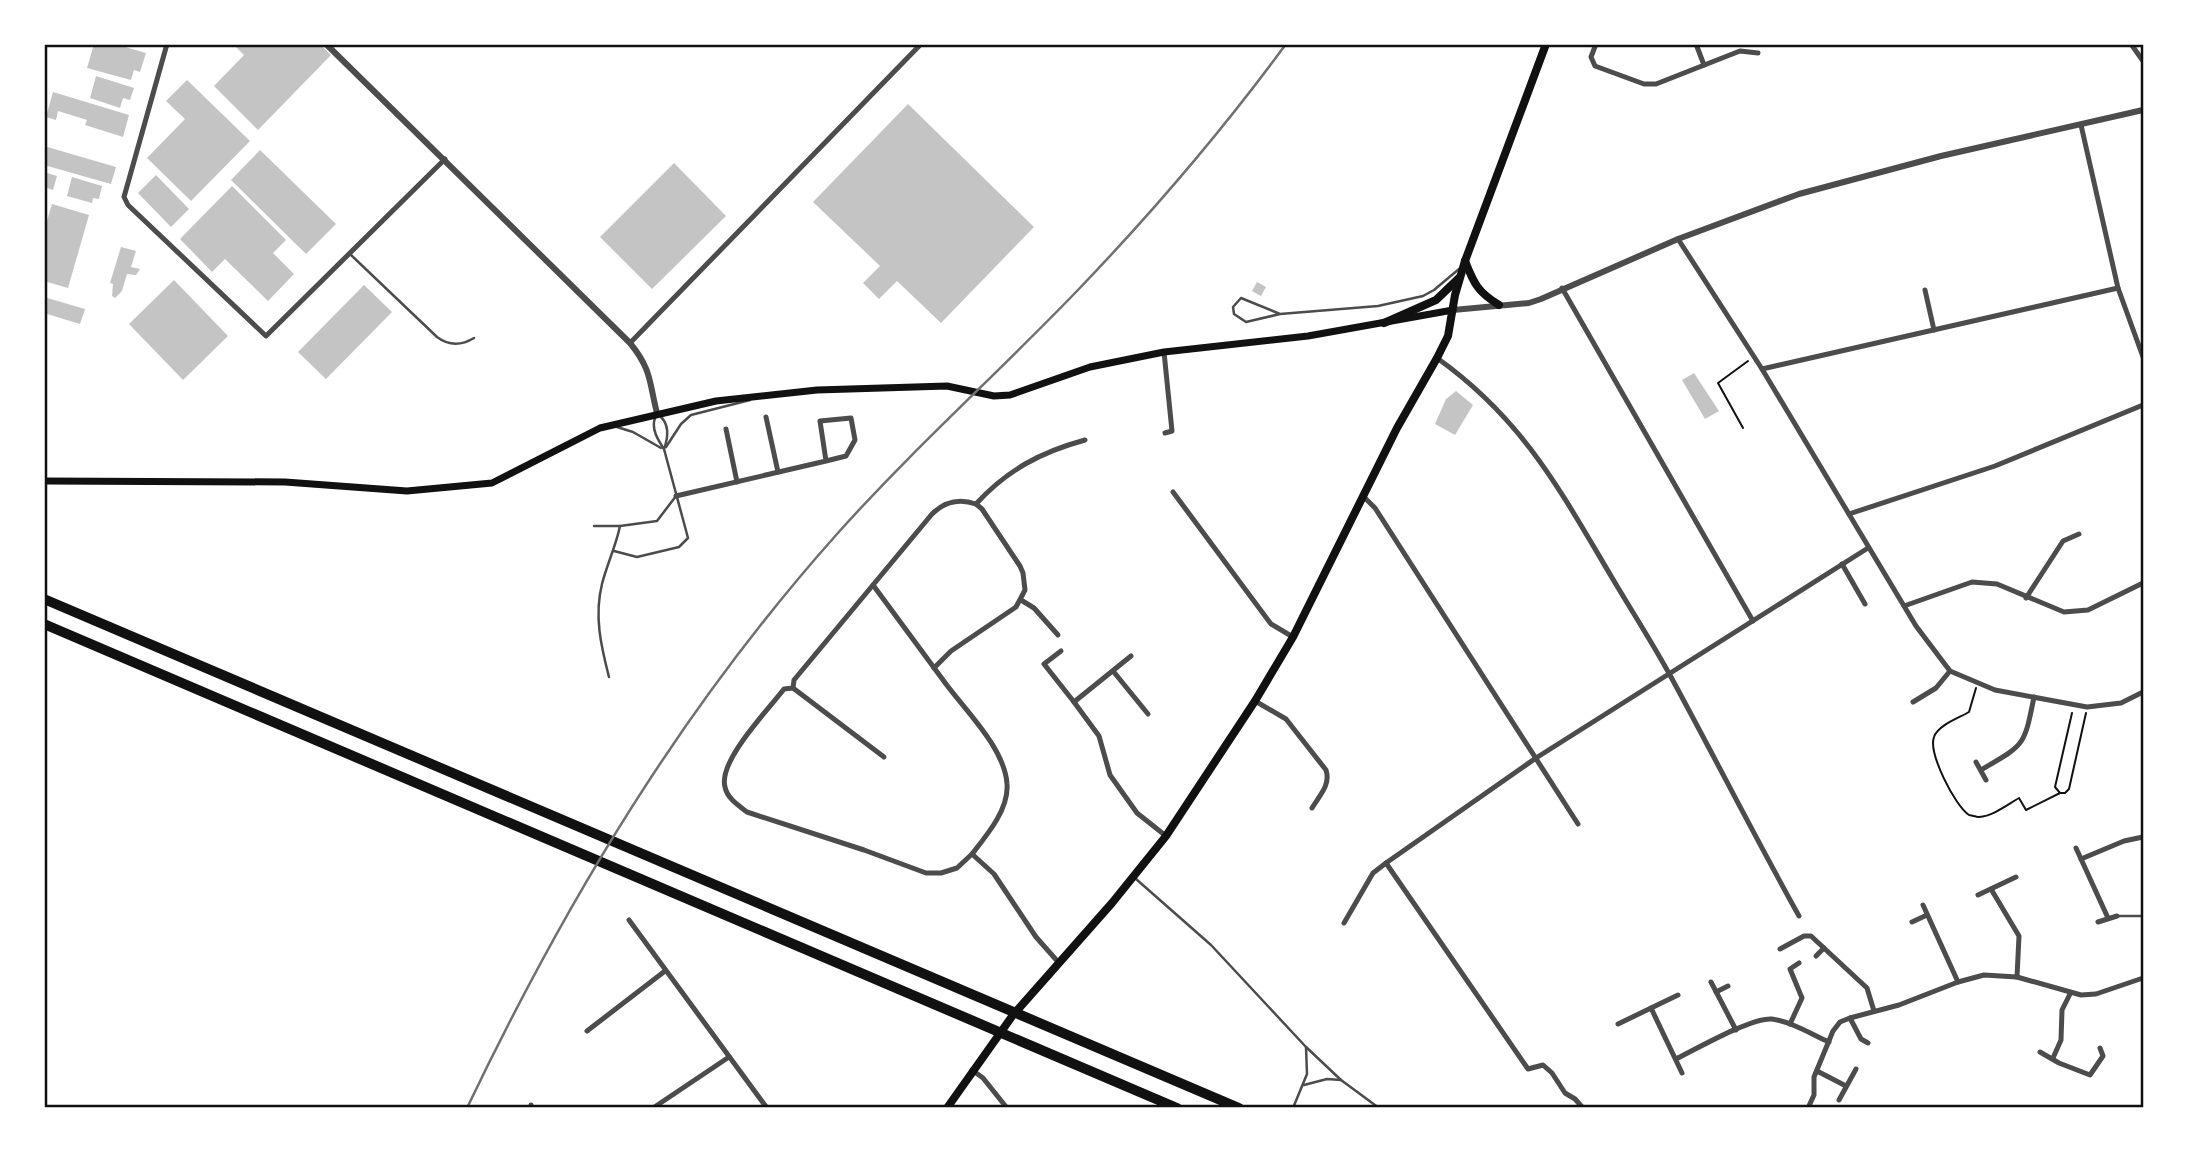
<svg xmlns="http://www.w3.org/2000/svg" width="2187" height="1152" font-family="'Nunito Sans',sans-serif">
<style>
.building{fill:#c4c4c4}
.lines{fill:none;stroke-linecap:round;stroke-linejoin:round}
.path{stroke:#111;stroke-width:2}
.service{stroke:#4c4c4c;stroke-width:2.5}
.minor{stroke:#4c4c4c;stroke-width:5}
.tertiary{stroke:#4c4c4c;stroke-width:6}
.secondary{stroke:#111;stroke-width:7}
.primary{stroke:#111;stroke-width:8}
.motorway{stroke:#111;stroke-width:10}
.rail{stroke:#707070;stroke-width:2.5}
.neatline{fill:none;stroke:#111;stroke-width:2.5}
</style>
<rect width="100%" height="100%" fill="#fff"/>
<!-- building -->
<g class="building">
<path d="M94,44H115L146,53L140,72L134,70L131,80L87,68Z"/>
<path d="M233,44H320L331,55L258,130L214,86L244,55Z"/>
<path d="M96,76L134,88L130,100L123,98L120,108L90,98Z"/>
<path d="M187,80L250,141L191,201L147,158L185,119L166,101Z"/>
<path d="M53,92L129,115L123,137L85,125L87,120L58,111L56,120L46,117Z"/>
<path d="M908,104L1034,227L941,323L897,281L879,299L863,283L880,266L813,202Z"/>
<path d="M44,146L116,167L111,184L44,165Z"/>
<path d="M260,150L336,224L306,254L231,180Z"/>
<path d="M674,163L726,216L652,289L600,237Z"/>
<path d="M44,172L57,176L53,190L44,187Z"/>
<path d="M156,175L189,209L171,227L138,193Z"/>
<path d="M72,177L102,186L99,199L93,198L92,203L67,196Z"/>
<path d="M232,186L286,240L273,253L294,274L268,301L225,259L212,272L180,239Z"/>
<path d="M52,204L89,215L68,288L44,281V231Z"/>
<path d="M121,247L136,251L131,267L140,269L136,275L127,274L122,291L115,298L112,296L113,284L110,283Z"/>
<path d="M174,280L228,336L183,380L129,324Z"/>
<path d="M1257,282L1266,287L1261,296L1252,291Z"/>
<path d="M364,285L392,312L326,379L298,352Z"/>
<path d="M44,297L85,309L80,324L44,313Z"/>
<path d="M1694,373L1719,411L1705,419L1682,380Z"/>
<path d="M1456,391L1473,405L1455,435L1435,424L1446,399Z"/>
</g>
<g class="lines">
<!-- path -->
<g class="path">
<path d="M1743,428L1718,383L1748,361"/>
<path d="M1976,688L1969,712C1959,718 1938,725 1934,737C1928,753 1955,806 1969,815C1970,815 1977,817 1979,817C1993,816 2007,805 2019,798L2026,810L2060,793"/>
<path d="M2072,713L2055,787L2060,793H2065L2069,789L2086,713"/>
</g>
<!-- service -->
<g class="service">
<path d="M350,254L437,337C449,346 461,346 474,338"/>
<path d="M1280,314L1241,298L1233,307L1234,314L1246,322L1280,314L1378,306L1423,296L1434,290L1459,269"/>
<path d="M661,417C670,426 668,438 664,449"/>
<path d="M617,427L633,432L661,448"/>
<path d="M666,447L681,424L691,415L750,400"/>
<path d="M594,526H620L657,521L676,496"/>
<path d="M614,551L637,557L679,547L688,538L664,449C658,440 651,429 655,418"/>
<path d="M609,677C601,646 594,616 602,584C607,564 616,546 620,526"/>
<path d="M1136,879L1211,945L1306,1047L1341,1080L1379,1108"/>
<path d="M2117,916H2143"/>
<path d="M1304,1085L1327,1079L1341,1080"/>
<path d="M1293,1108L1307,1074L1306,1047"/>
</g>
<!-- minor -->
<g class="minor">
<path d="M167,44L124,197L128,205L266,336L445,159"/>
<path d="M1596,44L1591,57L1595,66L1644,84H1656L1740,51L1758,53"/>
<path d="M1696,44L1704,65"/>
<path d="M2131,44L2143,61"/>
<path d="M2081,125L2118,288L2143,357"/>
<path d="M1678,239L1762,369L1916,626L1950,671L1995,690L2087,707L2121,703L2143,692"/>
<path d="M1562,288L1753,621"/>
<path d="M1925,290L1934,330"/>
<path d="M630,343L921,44"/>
<path d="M1164,352L1172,431L1165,433"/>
<path d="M1437,358C1524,420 1561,492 1614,581C1633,613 1653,644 1671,677C1714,756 1755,837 1799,916"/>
<path d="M1762,369L2118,288"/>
<path d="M766,417L778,472"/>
<path d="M726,429L737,482"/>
<path d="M1173,492L1271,624L1293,637"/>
<path d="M676,496L826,461L820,421L851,418L855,440L846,456L826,461"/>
<path d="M1363,496L1375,508L1578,824"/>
<path d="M1849,514L1995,466L2143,405"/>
<path d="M1842,564L1865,604"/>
<path d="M873,585C897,618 922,651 946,684C966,711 1005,749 1007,784C1009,809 987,835 972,854"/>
<path d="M2026,598L2063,541L2079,534"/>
<path d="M1021,600L1034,608L1058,635"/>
<path d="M1904,606L1972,582L1997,584L2064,612L2088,610L2143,583"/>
<path d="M1061,651L1044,664L1074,702"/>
<path d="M1131,656L1074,702L1099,736L1110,775L1137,813L1166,836"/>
<path d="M934,668L951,651L1016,607L1025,590L1023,573L1020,566L982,509L976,504"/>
<path d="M1113,671L1148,714"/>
<path d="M793,688L884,757"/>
<path d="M1255,701L1286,719L1326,770C1331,785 1319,796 1312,808"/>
<path d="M1913,702L1936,688L1950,671"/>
<path d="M1976,762L1986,780"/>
<path d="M1981,770C2025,744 2024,747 2034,697"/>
<path d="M2076,848L2108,918"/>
<path d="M2081,859L2124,841L2143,837"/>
<path d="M1386,863L1528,1069L1543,1065L1552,1073L1565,1093L1575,1099L1583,1108"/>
<path d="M1991,889L2019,936L2017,977"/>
<path d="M1978,895L2016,877"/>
<path d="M1923,905L1958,982"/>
<path d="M629,920L767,1108"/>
<path d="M1912,922L1927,915"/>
<path d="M2098,922L2117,916"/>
<path d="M1344,923L1373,873L1386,863L1536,758L1868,548"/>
<path d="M1780,949L1804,936H1811L1867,988L1874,1011"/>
<path d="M1816,956L1824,948"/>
<path d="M1059,963L1036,937L994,874L972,854L957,868L941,873H926L864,850L747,812C738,805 727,798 725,787C718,761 768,710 784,689L793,688L794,680L932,514C945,501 959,498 976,504C1007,470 1041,452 1085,440"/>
<path d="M1711,982L1736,1030"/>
<path d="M1716,992L1728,986"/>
<path d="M1651,1008L1682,1073"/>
<path d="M1850,1018L1861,1039L1868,1043"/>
<path d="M1618,1024L1678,995"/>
<path d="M1790,1024L1802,998L1790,969L1799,963"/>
<path d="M587,1031L665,971"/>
<path d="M2040,1052L2059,1063L2090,1075L2103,1056L2100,1048"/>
<path d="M2053,1058L2061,1040L2062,1010L2070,994"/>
<path d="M1676,1059C1696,1049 1752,1017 1772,1019C1792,1022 1811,1034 1829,1042"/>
<path d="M972,1070L983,1078L1007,1108"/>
<path d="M1817,1071L1846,1086"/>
<path d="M1839,1100L1856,1069"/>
<path d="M531,1105V1108"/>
<path d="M653,1108L729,1057"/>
<path d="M1808,1108L1814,1095V1077L1833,1031L1840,1022L1850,1018L1899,1005L1958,982L1984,975L2017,977L2081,995L2096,994L2143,978"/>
</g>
<!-- tertiary -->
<g class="tertiary">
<path d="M326,44L630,343C652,370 649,382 657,413"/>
<path d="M1453,310L1529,303L1541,299L1678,239L1799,194L1941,156L2143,110"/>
</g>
<!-- secondary -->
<path class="secondary" d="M44,481L285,482L407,491L492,483L600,428L716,401L817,390L947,386L994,396L1010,395L1090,367L1164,352L1308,336L1453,310"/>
<!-- primary -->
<g class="primary">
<path d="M1465,261C1474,284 1478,292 1499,305"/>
<path d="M1384,323L1436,300L1459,278"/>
<path d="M947,1108L1013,1015L1112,903L1166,836L1255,701L1293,637L1397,428L1437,358L1448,336L1455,295L1465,261L1546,44"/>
</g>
<!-- motorway -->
<g class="motorway">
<path d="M44,599L1239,1108"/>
<path d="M44,624L1177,1108"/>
</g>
<!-- rail -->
<path class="rail" d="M467,1108C567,899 682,708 837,534C913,449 997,374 1076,292C1151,214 1222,131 1286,44"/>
</g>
<!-- border -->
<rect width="2187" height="1152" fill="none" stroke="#ffffff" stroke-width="91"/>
<rect x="46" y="46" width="2096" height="1060" class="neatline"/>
</svg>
